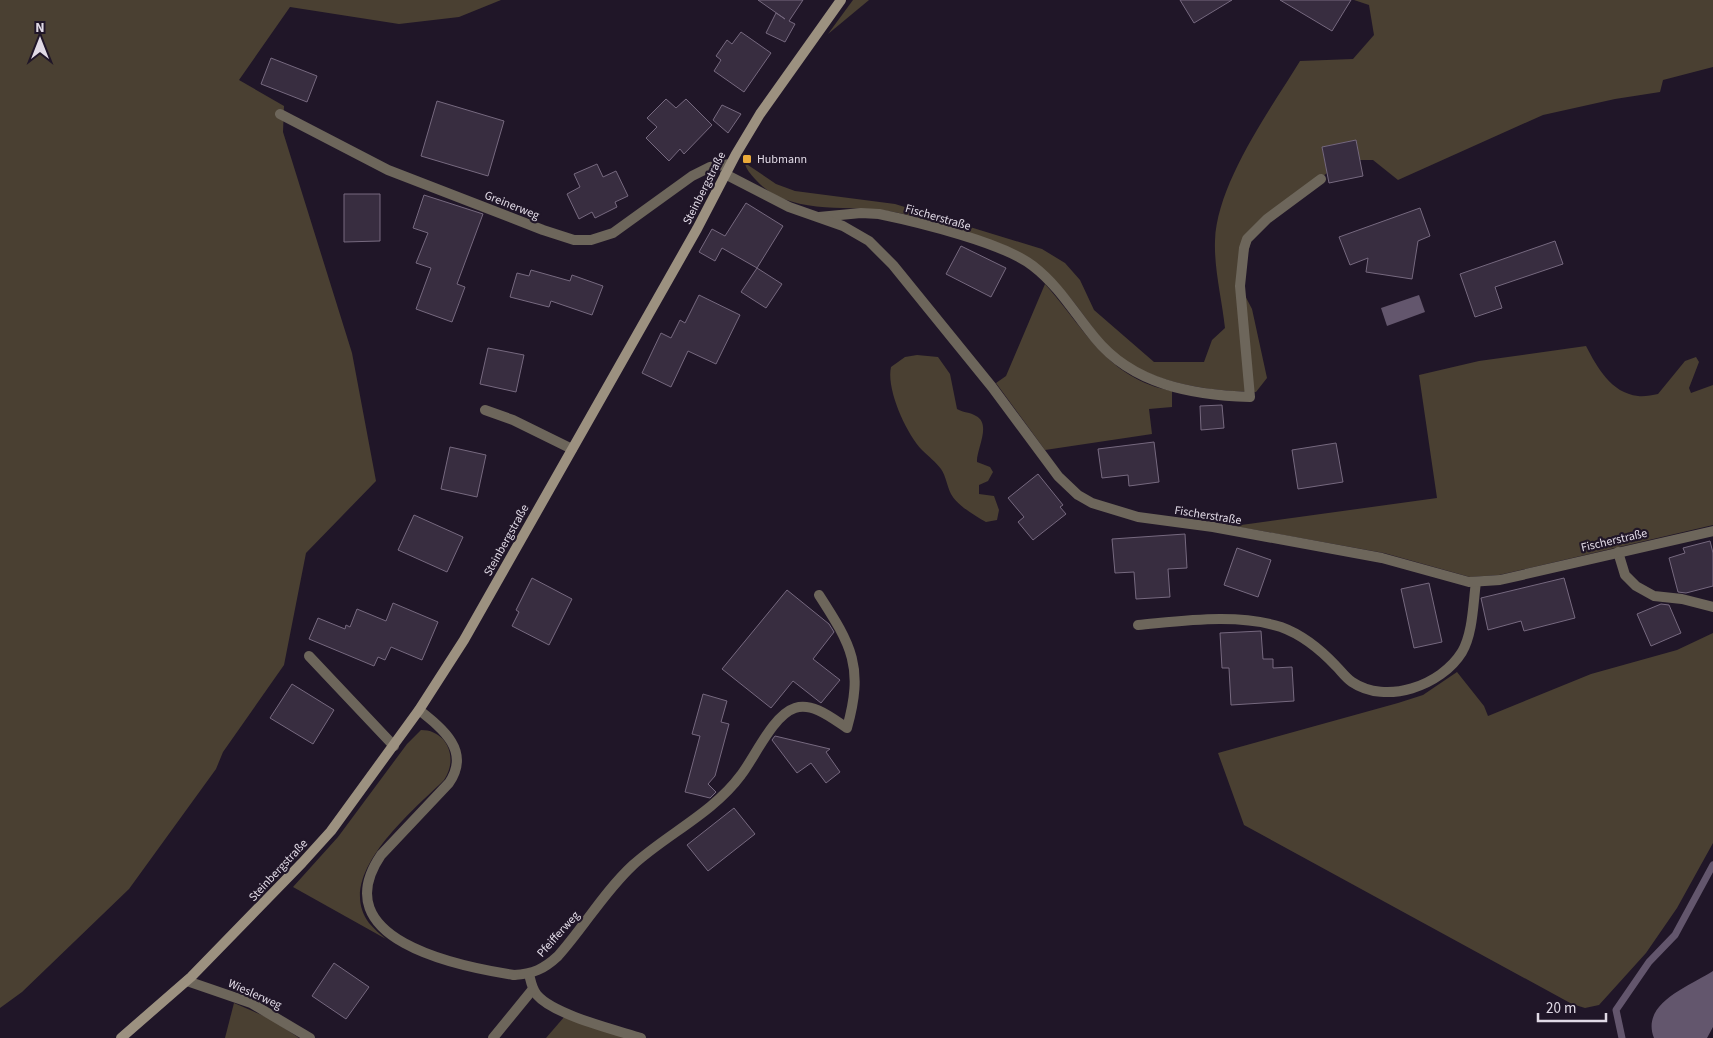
<svg xmlns="http://www.w3.org/2000/svg" width="1713" height="1038" font-family="'Source Sans 3',sans-serif">
<style>
.green{fill:#4a4032}
.water{fill:#63566d}
.lines{fill:none;stroke-linecap:round;stroke-linejoin:round}
.stream{stroke:#63566d;stroke-width:7}
.building{fill:#382d40;stroke:#76697f}
.lane{stroke:#6d665b;stroke-width:10}
.street{stroke:#6d665b;stroke-width:10}
.secondary{stroke:#9c9180;stroke-width:10}
.poi-dot{fill:#eaaa39;stroke:#201628;stroke-width:2}
.labels{text-anchor:middle;stroke-width:4.5;stroke-linejoin:round;paint-order:stroke}
.poi-label{font-size:12px;fill:#e1dae6;stroke:#201628;text-anchor:start}
.street-label{font-size:12px;fill:#e1dae6;stroke:#201628}
</style>
<rect width="100%" height="100%" fill="#201628"/>
<!-- green -->
<g class="green">
<path d="M0,0H501L459,17L399,24L290,7L239,80L284,106L283,132L352,353L376,481L306,553L284,665L223,752L216,769L129,889L22,992L0,1008Z"/>
<path d="M853,0H869L828,34Z"/>
<path d="M1354,0H1713V67L1663,80L1660,92L1615,99L1543,115L1398,180L1373,160H1360L1356,140L1322,147L1327,173L1253,232L1240,286L1252,309L1267,378L1256,392C1209,391 1150,384 1113,351C1101,341 1092,326 1082,313C1057,279 1030,252 989,240C958,230 926,218 894,212C849,203 789,218 755,179C751,174 746,170 745,163L776,184L795,191L895,204L1042,249L1065,263L1080,280L1094,310L1154,362H1204L1212,340L1225,328C1222,300 1214,269 1215,241C1217,183 1270,110 1300,61L1353,59L1374,35L1369,5Z"/>
<path d="M1045,284C1085,329 1108,379 1172,391V407L1149,409L1152,434L1045,450L996,383L1006,376Z"/>
<path d="M1586,346C1597,367 1611,393 1638,396C1644,397 1652,395 1658,394L1685,361L1696,357L1699,362L1689,388L1691,393L1713,385V525L1499,575L1470,577L1384,553L1234,526L1437,498L1419,375L1479,361Z"/>
<path d="M917,355L938,357L950,374L957,409C964,413 970,412 976,416C992,424 976,450 977,462L990,467L993,472L988,481L979,485V494L994,496L999,510L997,520L986,522C975,516 957,505 951,494C947,486 946,476 941,469C936,462 928,456 922,450C906,433 886,389 891,367L905,357Z"/>
<path d="M1713,633V843L1677,908L1646,953L1599,1005L1585,1008L1572,1004L1244,825L1218,753L1398,703L1423,695L1457,672L1484,706L1488,716L1591,674L1677,650Z"/>
<path d="M421,730C447,730 459,758 444,780C414,810 333,875 369,923C374,929 380,934 386,939L293,887L338,837L407,744Z"/>
<path d="M234,1003L271,1019L299,1038H225Z"/>
<path d="M565,1016L628,1038H546Z"/>
</g>
<!-- water -->
<g class="water">
<path d="M1419,295L1425,312L1387,326L1381,308Z"/>
<path d="M1713,971V1027L1707,1038H1654C1640,1003 1690,986 1713,971Z"/>
</g>
<g class="lines">
<!-- stream -->
<path class="stream" d="M1622,1038L1616,1010L1649,962L1675,935L1713,865"/>
</g>
<!-- building -->
<g class="building">
<path d="M758,0H803L789,21L795,24L785,42L766,33L776,13L785,19Z"/>
<path d="M1180,0H1232L1194,23Z"/>
<path d="M1280,0H1351L1332,31Z"/>
<path d="M741,32L771,53L744,92L714,71L721,60L716,56L727,40L732,44Z"/>
<path d="M271,58L317,76L307,102L261,84Z"/>
<path d="M666,99L676,108L686,99L712,125L684,154L680,149L669,161L646,138L657,127L647,118Z"/>
<path d="M437,101L504,121L488,176L421,156Z"/>
<path d="M722,105L741,114L728,133L713,120Z"/>
<path d="M1356,140L1363,176L1329,183L1322,147Z"/>
<path d="M597,164L603,177L616,171L628,196L615,202L617,207L595,218L592,212L579,219L567,194L580,187L574,174Z"/>
<path d="M344,194H380V241L344,242Z"/>
<path d="M424,195L483,214L457,284L465,287L452,322L416,309L431,268L416,263L428,233L413,228Z"/>
<path d="M746,203L783,226L757,268L722,248L715,261L699,252L712,229L725,236Z"/>
<path d="M1420,208L1430,236L1418,241L1412,279L1366,272L1368,258L1350,265L1339,237Z"/>
<path d="M1555,241L1563,264L1495,287L1502,308L1475,317L1460,274Z"/>
<path d="M961,246L1006,268L991,297L946,274Z"/>
<path d="M757,268L782,284L766,308L741,292Z"/>
<path d="M531,270L570,281L572,275L603,286L592,315L551,301L549,307L510,297L517,273L529,276Z"/>
<path d="M699,295L740,315L716,364L688,351L671,387L642,373L661,333L671,338L680,320L685,323Z"/>
<path d="M488,348L524,355L516,392L480,384Z"/>
<path d="M1222,405L1224,428L1201,430L1200,406Z"/>
<path d="M1154,442L1159,482L1129,486L1128,475L1102,478L1098,449Z"/>
<path d="M1336,443L1343,482L1298,489L1292,450Z"/>
<path d="M450,447L486,455L477,497L441,489Z"/>
<path d="M1038,474L1063,505L1060,507L1066,514L1033,540L1018,522L1024,517L1008,498Z"/>
<path d="M414,515L463,537L447,572L398,550Z"/>
<path d="M1185,534L1187,568L1168,569L1170,597L1136,599L1134,572L1115,573L1112,539Z"/>
<path d="M1710,541L1713,553V586L1686,593L1678,592L1669,558L1685,553L1683,548Z"/>
<path d="M1237,548L1271,560L1258,597L1224,585Z"/>
<path d="M532,578L572,599L549,645L512,626L519,612L516,610Z"/>
<path d="M1564,578L1575,618L1524,631L1521,621L1488,630L1481,598Z"/>
<path d="M1429,583L1442,642L1414,648L1401,589Z"/>
<path d="M787,590L829,624L834,632L813,659L840,680L821,703L793,681L771,708L722,669Z"/>
<path d="M393,603L438,622L422,660L391,647L385,660L378,657L374,666L309,639L318,618L345,629L346,625L350,627L357,609L386,621Z"/>
<path d="M1661,604L1669,605L1681,633L1651,646L1637,614Z"/>
<path d="M1261,631L1263,659H1273V668L1292,667L1294,701L1231,705L1229,668H1222L1220,633Z"/>
<path d="M292,684L334,710L313,744L270,718Z"/>
<path d="M703,694L727,701L721,722L729,724L715,776L708,784L716,792L710,798L685,792L700,736L692,734Z"/>
<path d="M775,736L830,749L826,752L840,772L826,783L811,763L797,773L772,740Z"/>
<path d="M734,808L755,834L708,871L687,845Z"/>
<path d="M334,963L369,987L346,1019L312,996Z"/>
</g>
<g class="lines">
<!-- lane -->
<g class="lane">
<path d="M280,114L388,170L543,230L574,240H591L613,233L692,176L710,167L730,164"/>
<path d="M819,217L861,213L879,214C918,222 1004,243 1033,266C1059,286 1075,314 1095,338C1133,385 1193,395 1250,397L1240,286L1244,248L1247,239L1267,219L1321,179"/>
<path d="M485,410L513,420L572,449"/>
<path d="M1618,552L1625,575L1636,586L1654,596L1682,599L1713,607"/>
<path d="M1138,625C1183,621 1237,613 1281,627C1303,635 1320,649 1336,666C1341,671 1346,678 1352,682C1386,705 1441,686 1462,652C1473,633 1473,604 1476,582"/>
<path d="M309,656L394,746"/>
<path d="M529,974C531,982 532,989 537,995C554,1015 616,1030 641,1038"/>
<path d="M514,975C533,974 544,969 558,956C584,927 604,892 633,865C667,834 713,813 741,775C755,757 773,715 795,708C813,702 833,719 847,728C864,667 852,646 819,595"/>
<path d="M187,981L251,1003L310,1038"/>
<path d="M493,1038L533,989"/>
</g>
<!-- street -->
<g class="street">
<path d="M725,174L789,207L843,226L869,241L893,265L992,387L1058,476L1078,495L1092,503L1138,517L1213,527L1382,558L1469,582L1500,580L1713,531"/>
<path d="M419,710C443,729 471,751 449,783L381,855C324,939 456,966 514,975"/>
</g>
<!-- secondary -->
<path class="secondary" d="M121,1038L191,977L302,863L331,831L419,710L464,640L697,229L736,154L760,114L841,0"/>
</g>
<!-- markers -->
<rect class="poi-dot" x="742" y="154" width="10" height="10" rx="2.5"/>
<g class="labels">
<!-- poi labels -->
<g class="poi-label">
<text x="757" y="163">Hubmann</text>
</g>
<!-- street labels -->
<g class="street-label">
<text transform="translate(704 188) rotate(-63)" y="4">Steinbergstraße</text>
<text transform="translate(512 205) rotate(22)" y="4">Greinerweg</text>
<text transform="translate(938 217) rotate(16)" y="4">Fischerstraße</text>
<text transform="translate(1208 515) rotate(9)" y="4">Fischerstraße</text>
<text transform="translate(506 540) rotate(-61)" y="4">Steinbergstraße</text>
<text transform="translate(1614 540) rotate(-13)" y="4">Fischerstraße</text>
<text transform="translate(278 870) rotate(-47)" y="4">Steinbergstraße</text>
<text transform="translate(558 934) rotate(-48)" y="4">Pfeifferweg</text>
<text transform="translate(255 994) rotate(24)" y="4">Wieslerweg</text>
</g>
</g>
<!-- north arrow -->
<g transform="translate(40 40)" stroke="#201628" stroke-width="4" paint-order="stroke">
<path d="M0-4L9 19L0 12L-9 19Z" fill="#e1dae6"/>
<text y="-8" font-size="14" font-weight="bold" text-anchor="middle" fill="#e1dae6">N</text>
</g>
<!-- scale -->
<path d="M1538 1013v8h68v-8" fill="none" stroke="#e1dae6" stroke-width="2.5"/>
<text x="1546" y="1013" font-size="15" fill="#e1dae6" stroke="#201628" stroke-width="4" paint-order="stroke">20 m</text>
</svg>
